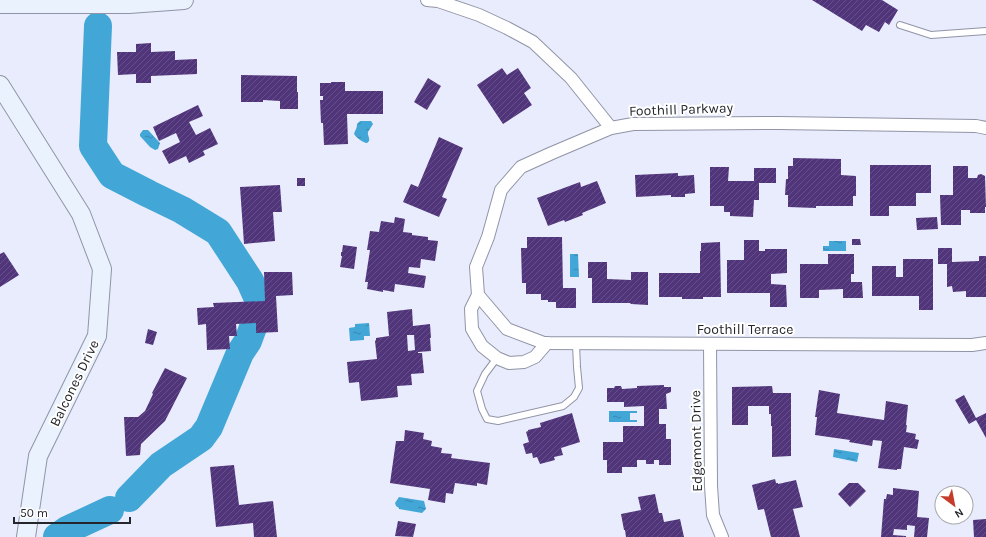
<svg xmlns="http://www.w3.org/2000/svg" width="986" height="537" font-family="Karla,sans-serif">
<style>
.water{fill:url(#water-ripples)}
.lines{fill:none;stroke-linecap:round;stroke-linejoin:round}
.river{stroke:#42a7d6;stroke-width:28}
.building{fill:url(#building-hatch);fill-rule:evenodd}
.lane-casing{stroke:#9094a6;stroke-width:8}
.street-casing{stroke:#9094a6;stroke-width:14}
.secondary-casing{stroke:#9094a6;stroke-width:20}
.lane{stroke:#fff;stroke-width:6}
.street{stroke:#fff;stroke-width:12}
.secondary{stroke:#eaf2fd;stroke-width:18}
.labels{text-anchor:middle;stroke-width:4;stroke-linejoin:round;paint-order:stroke}
.street-label{font-size:14px;fill:#25262d;stroke:#fff}
</style>
<defs>
<pattern id="water-ripples" width="26" height="14" patternUnits="userSpaceOnUse"><rect width="26" height="14" fill="#42a7d6"/><path d="M2 4q2-2 4 0t4 0M15 11q2-2 4 0t4 0" fill="none" stroke="#3788ae"/></pattern>
<pattern id="building-hatch" width="6" height="6" patternUnits="userSpaceOnUse"><rect width="6" height="6" fill="#51357b"/><path d="M-1 1l2-2M0 6l6-6M5 7l2-2" fill="none" stroke="#675089"/></pattern>
</defs>
<rect width="100%" height="100%" fill="#e9ecfc"/>
<!-- water -->
<g class="water">
<path d="M360,121H371L373,124L368,132C367,136 372,140 367,143C363,143 356,137 354,134C355,130 357,129 357,124Z"/>
<path d="M143,130H148L160,143L158,149L155,150L150,147L140,136V134Z"/>
<path d="M829,241H846V251H823V246H829Z"/>
<path d="M570,254H578L579,277H570Z"/>
<path d="M369,323L370,336H364V340L350,341L349,328L355,327V324Z"/>
<path d="M609,411H637V413H630V420H637V422H609Z"/>
<path d="M834,449L859,453L857,462L833,457Z"/>
<path d="M399,497L424,501L426,509L422,513L399,509V508L396,506L395,503Z"/>
</g>
<g class="lines">
<!-- river -->
<g class="river">
<path d="M98,26L93,146L112,175L149,194L182,210L218,232L250,281L258,299V314L248,341L240,353L209,427L201,438L161,465L129,498"/>
<path d="M57,537L67,530L110,510"/>
</g>
</g>
<!-- building -->
<g class="building">
<path d="M812,0H882L898,10L889,25L885,22L879,32L866,25L862,31Z"/>
<path d="M151,43V52L175,51V60L197,59V74L151,76V83H136V74L118,75L117,52H136V44Z"/>
<path d="M502,68L507,75L518,68L531,88L524,93L532,105L503,124L477,85Z"/>
<path d="M241,75L297,76V92H298V109H280V101L263,100V102H241Z"/>
<path d="M428,78L441,86L427,110L414,102Z"/>
<path d="M331,82H345V91H383V114H347L348,144L324,145L323,123H321L320,100H323V96H320V83H331Z"/>
<path d="M198,105L203,116L189,122L196,135L210,128L218,144L203,151L205,155L189,163L186,156L169,164L162,151L180,142L176,133L159,141L153,127Z"/>
<path d="M439,137L463,148L442,197L447,199L439,217L403,202L411,184L418,187Z"/>
<path d="M793,158L841,159V175L856,176V196H853V206H816V208L788,207V195H785L786,179H788V166H793Z"/>
<path d="M870,165H931V193H916V206H889V216H870Z"/>
<path d="M953,166H968V178H977L978,175L981,174L985,176L986,207H985V213H970V210H961V225H941L940,195H953Z"/>
<path d="M710,167H729L728,181H754V168H776V183H759V200H754L753,217L730,216V212H724V206H710Z"/>
<path d="M678,173V176L694,175L695,193L685,194V197H671V195L636,197L635,175Z"/>
<rect x="297" y="178" width="8" height="8"/>
<path d="M597,181L606,203L582,213L583,215L565,222L564,220L548,226L537,198L580,182L581,187Z"/>
<path d="M280,185L282,212H273L275,241L244,244L240,187Z"/>
<path d="M395,217L405,219L403,232L412,233V235L428,237V240L438,241L435,261L421,259L420,268L409,267L408,273L426,276L424,288L395,284L394,292L383,290V292L367,289L368,282H365L370,250H367L370,231L379,232L381,221L394,223Z"/>
<path d="M937,217L938,229L917,230L916,218Z"/>
<path d="M527,237H562L563,288H576V308H556V302H548V300H541V294H526V283H522L521,248H527Z"/>
<path d="M852,239H860L861,245H852Z"/>
<path d="M744,240H759V251H765V249H787V273L771,274V284L786,285L787,307H770V293H727V260H744Z"/>
<path d="M720,242L721,297H703V299H682V297H659V273H700V251H701V243Z"/>
<path d="M343,245L357,247L354,269L340,267L342,256H341V252H342Z"/>
<path d="M938,248H952V262L979,261V256H986V297H966V291L953,292L952,286L947,287V264H938Z"/>
<path d="M4,252L19,275L0,287V254Z"/>
<path d="M828,254H854V274H851V282H862L863,298H843V289L819,290V298H800V264H828Z"/>
<path d="M903,259H933V310H919V296H872V266H896V277H903Z"/>
<path d="M588,262H607V279L631,280V272H648V305L631,304L630,303H592V278H588Z"/>
<path d="M264,272H292L293,295L276,296L278,332L256,333V323L236,324L237,336H229L230,349L207,350L206,324L198,325L197,308L214,307L213,303L265,301Z"/>
<path d="M412,309L413,326L430,324L431,338H430L431,351L418,352V353H422L424,373L411,374L412,385L397,386L398,397L361,401L359,382L349,383L347,362L377,359L375,341L376,340V338L389,336L387,312ZM407,335H414L415,350L408,351Z"/>
<path d="M148,329L157,332L153,345L145,343Z"/>
<path d="M165,368L187,378L165,421L141,444L140,455L126,456L124,417H138L145,411L153,394L152,393Z"/>
<path d="M664,385V387H671V392L666,394L667,409H659V424H666V439H671V465H659V460H654V464H646V460H637V467H622V473H607V460H603V442H623V426H644V406L624,407V402H607V388H614L615,386H621L622,389L637,388V386Z"/>
<path d="M772,386L773,393H791V456L772,457V426H771V414H769V406H748V425H732V387Z"/>
<path d="M819,390L840,394L837,413L884,420L886,401L908,405L906,425H907L906,432L916,434L915,439L919,440L917,449L904,447L901,469H897V470L878,468L882,441L873,440L872,446L849,442L850,440L815,435L817,417H815Z"/>
<path d="M964,395L976,418L986,413V438L976,420L969,424L955,400Z"/>
<path d="M572,413L580,442L561,448L563,455L554,457L555,460L540,464L537,457L533,458L532,453L526,454L523,444L529,442L526,432L528,431V430L541,427L540,423Z"/>
<path d="M405,430L424,433L423,439L432,441L431,446L442,448L441,453L452,454L451,458L490,463L487,485L477,483V486L455,483L453,494L446,493L445,503L428,500L430,489L390,483L396,441H404Z"/>
<path d="M234,465L239,505L273,501L277,537H254L253,523L216,527L210,467Z"/>
<path d="M775,479L776,483H778V484L796,480L803,507L793,509L800,537H771L764,509L758,510L752,485Z"/>
<path d="M849,483H858L866,491L850,507L838,494Z"/>
<path d="M893,488L919,491L917,517L929,518L927,537H914L915,526L907,525V530L894,529L893,535L906,536V537H881L884,499H886L887,494L893,495Z"/>
<path d="M655,494L659,513H662L664,522L680,519L684,537H626L625,530H624L621,514L641,510L638,497Z"/>
<path d="M986,519V537H974L973,520Z"/>
<path d="M398,521L416,524L413,537L395,536Z"/>
</g>
<g class="lines">
<!-- lane casing -->
<g class="lane-casing">
<g id="lane">
<path d="M900,25L931,35L986,31"/>
<path d="M497,358L485,374L477,391L482,409L487,419L498,421L563,406L574,397L579,388L577,367L576,344"/>
</g>
</g>
<!-- street casing -->
<g class="street-casing">
<g id="street">
<path d="M427,0L438,1L479,15L507,28L533,42L571,78L611,128"/>
<path d="M986,128L976,126L779,123L633,124L611,128L552,153L521,167L501,190L488,237L476,267L478,295L507,329L544,343L972,345L986,343"/>
<path d="M478,295L471,309L472,329L482,346L497,358L509,363L524,362L535,357L547,343"/>
<path d="M710,344L711,486L713,515L722,537"/>
</g>
</g>
<!-- secondary casing -->
<g class="secondary-casing">
<g id="secondary">
<path d="M0,4H129L184,0"/>
<path d="M0,85L81,214L102,269L97,336L38,456L26,537"/>
</g>
</g>
<!-- lane -->
<use href="#lane" class="lane"/>
<!-- street -->
<use href="#street" class="street"/>
<!-- secondary -->
<use href="#secondary" class="secondary"/>
</g>
<g class="labels">
<!-- street labels -->
<g class="street-label">
<text transform="translate(681 109) rotate(-2)" y="5">Foothill Parkway</text>
<text x="745" y="334">Foothill Terrace</text>
<text transform="translate(74 383) rotate(-64)" y="5">Balcones Drive</text>
<text transform="translate(696 441) rotate(-91)" y="5">Edgemont Drive</text>
</g>
</g>
<!-- north arrow -->
<g transform="translate(954 505) rotate(148)"><circle r="19" fill="#ffffff" stroke="#a8a8ab"/>
<path d="M0-3L7 15L0 10L-7 15Z" fill="#c73b2b"/>
<text y="-6" font-size="11" font-weight="bold" text-anchor="middle" fill="#25262d">N</text>
</g>
<!-- scale -->
<path d="M14 517v6h116v-6" fill="none" stroke="#25262d" stroke-width="2"/>
<text x="20" y="517" font-size="12" fill="#25262d" stroke="#ffffff" stroke-width="3" paint-order="stroke">50 m</text>
</svg>
